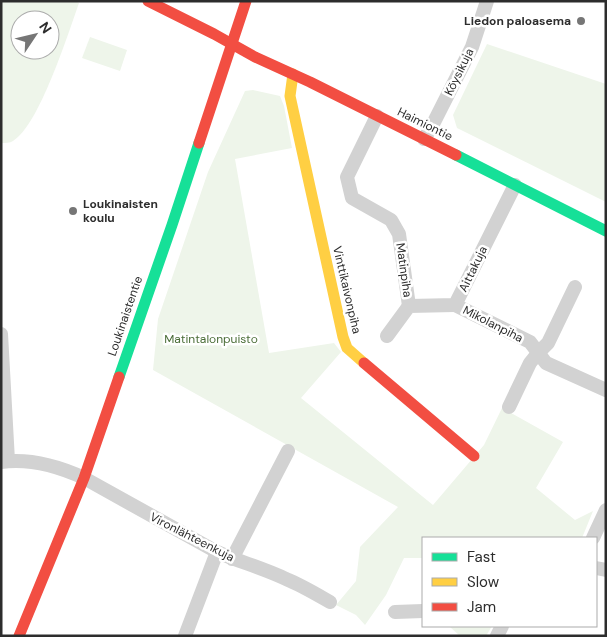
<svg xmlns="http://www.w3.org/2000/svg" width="607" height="637" font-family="'DM Sans',sans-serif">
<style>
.green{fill:#eef5ea;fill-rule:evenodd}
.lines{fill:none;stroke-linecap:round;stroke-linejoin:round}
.street{stroke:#d2d2d2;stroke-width:14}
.fast{stroke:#16e098;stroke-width:11}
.slow{stroke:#ffcf43;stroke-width:11}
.jam{stroke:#f24e42;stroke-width:11}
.poi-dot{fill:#767676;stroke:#fff;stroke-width:2}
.labels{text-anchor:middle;stroke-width:5;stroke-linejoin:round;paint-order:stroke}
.poi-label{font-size:12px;font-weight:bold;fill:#2d2d2d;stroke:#fff;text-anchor:end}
.street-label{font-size:12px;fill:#2d2d2d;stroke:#fff}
.park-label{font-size:12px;fill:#4a6d37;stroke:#fff}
</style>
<rect width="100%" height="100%" fill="#fff"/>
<!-- green -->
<g class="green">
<path d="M1,1H75L79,3C68,34 39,126 13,141C10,143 5,143 2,143ZM20,20H50V50H20Z"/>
<path d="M90,37L127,50L120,71L82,58Z"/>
<path d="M487,44L606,84V202L457,128L453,115Z"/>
<path d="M253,90L280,96L284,106L292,148L235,159L269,353L334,343L341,352L301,398L433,505L484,445L502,408L563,442L536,488L575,520L593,511L582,538H423V558H404L386,595L365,625L356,615L336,605L356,581L360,547L398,507L153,370L158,319L208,172L245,91Z"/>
<path d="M449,626H492L486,636H460Z"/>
</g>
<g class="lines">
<!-- street -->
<g class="street">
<path d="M377,116L347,177L352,198L391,220L399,234L409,306"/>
<path d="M424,139L432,126L472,47L487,1"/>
<path d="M455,305L530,342L546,363L606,390"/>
<path d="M1,334L8,461"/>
<path d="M387,336L409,306L455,305L515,185"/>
<path d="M509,407L530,363L538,353L548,343L575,287"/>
<path d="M1,462C30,458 58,466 84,478L217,552C240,562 263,568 286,579C301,585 316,594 330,602"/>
<path d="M593,538L606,510"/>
<path d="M232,559L288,451"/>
<path d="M596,568L606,570"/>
<path d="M395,612L423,611"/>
<path d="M185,636L217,552"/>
<path d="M497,636L502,626"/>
</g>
<!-- fast -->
<g class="fast">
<path d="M456,155L606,231"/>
<path d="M119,377L172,225L199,143"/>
</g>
<!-- slow -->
<path class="slow" d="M293,74L290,96L343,337L347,348L364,363"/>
<!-- jam -->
<g class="jam">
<path d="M148,1L214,34L255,57L310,82L456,155"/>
<path d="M199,143L246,1"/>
<path d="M364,363L474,456"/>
<path d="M19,636L84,478L119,377"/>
</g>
</g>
<!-- markers -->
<g class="poi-dot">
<circle cx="581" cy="21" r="5"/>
<circle cx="73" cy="211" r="5"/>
</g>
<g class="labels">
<!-- poi labels -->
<g class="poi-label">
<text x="571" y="25">Liedon paloasema</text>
<text x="83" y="208" text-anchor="start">Loukinaisten<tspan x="83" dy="14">koulu</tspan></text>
</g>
<!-- street labels -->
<g class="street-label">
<text transform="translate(459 72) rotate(-64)" y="4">Köysikuja</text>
<text transform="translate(425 124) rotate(26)" y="4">Haimiontie</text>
<text transform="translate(473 269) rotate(-64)" y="4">Aittakuja</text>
<text transform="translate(404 270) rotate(82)" y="4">Matinpiha</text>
<text transform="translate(347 290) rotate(77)" y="4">Vinttikaivonpiha</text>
<text transform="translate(125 316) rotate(-71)" y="4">Loukinaistentie</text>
<text transform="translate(493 324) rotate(27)" y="4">Mikolanpiha</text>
<text transform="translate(192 537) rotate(27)" y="4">Vironlähteenkuja</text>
</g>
<!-- park labels -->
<g class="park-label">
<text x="211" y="343">Matintalonpuisto</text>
</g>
</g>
<!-- border -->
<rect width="607" height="637" fill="none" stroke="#2d2d2d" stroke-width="5"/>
<!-- legend -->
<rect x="422" y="537" width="175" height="90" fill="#ffffff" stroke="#ababab"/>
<rect x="432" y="553" width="25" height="8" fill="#16e098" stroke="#ababab"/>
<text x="467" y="562" font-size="15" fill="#2d2d2d">Fast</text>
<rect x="432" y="578" width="25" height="8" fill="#ffcf43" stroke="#ababab"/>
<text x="467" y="587" font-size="15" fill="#2d2d2d">Slow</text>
<rect x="432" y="603" width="25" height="8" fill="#f24e42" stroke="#ababab"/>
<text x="467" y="612" font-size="15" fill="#2d2d2d">Jam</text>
<!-- north arrow -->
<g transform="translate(35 35) rotate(55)"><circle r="24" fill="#ffffff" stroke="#ababab"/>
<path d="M0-4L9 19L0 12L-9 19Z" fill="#767676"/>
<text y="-8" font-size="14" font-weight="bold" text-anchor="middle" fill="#2d2d2d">N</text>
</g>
</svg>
